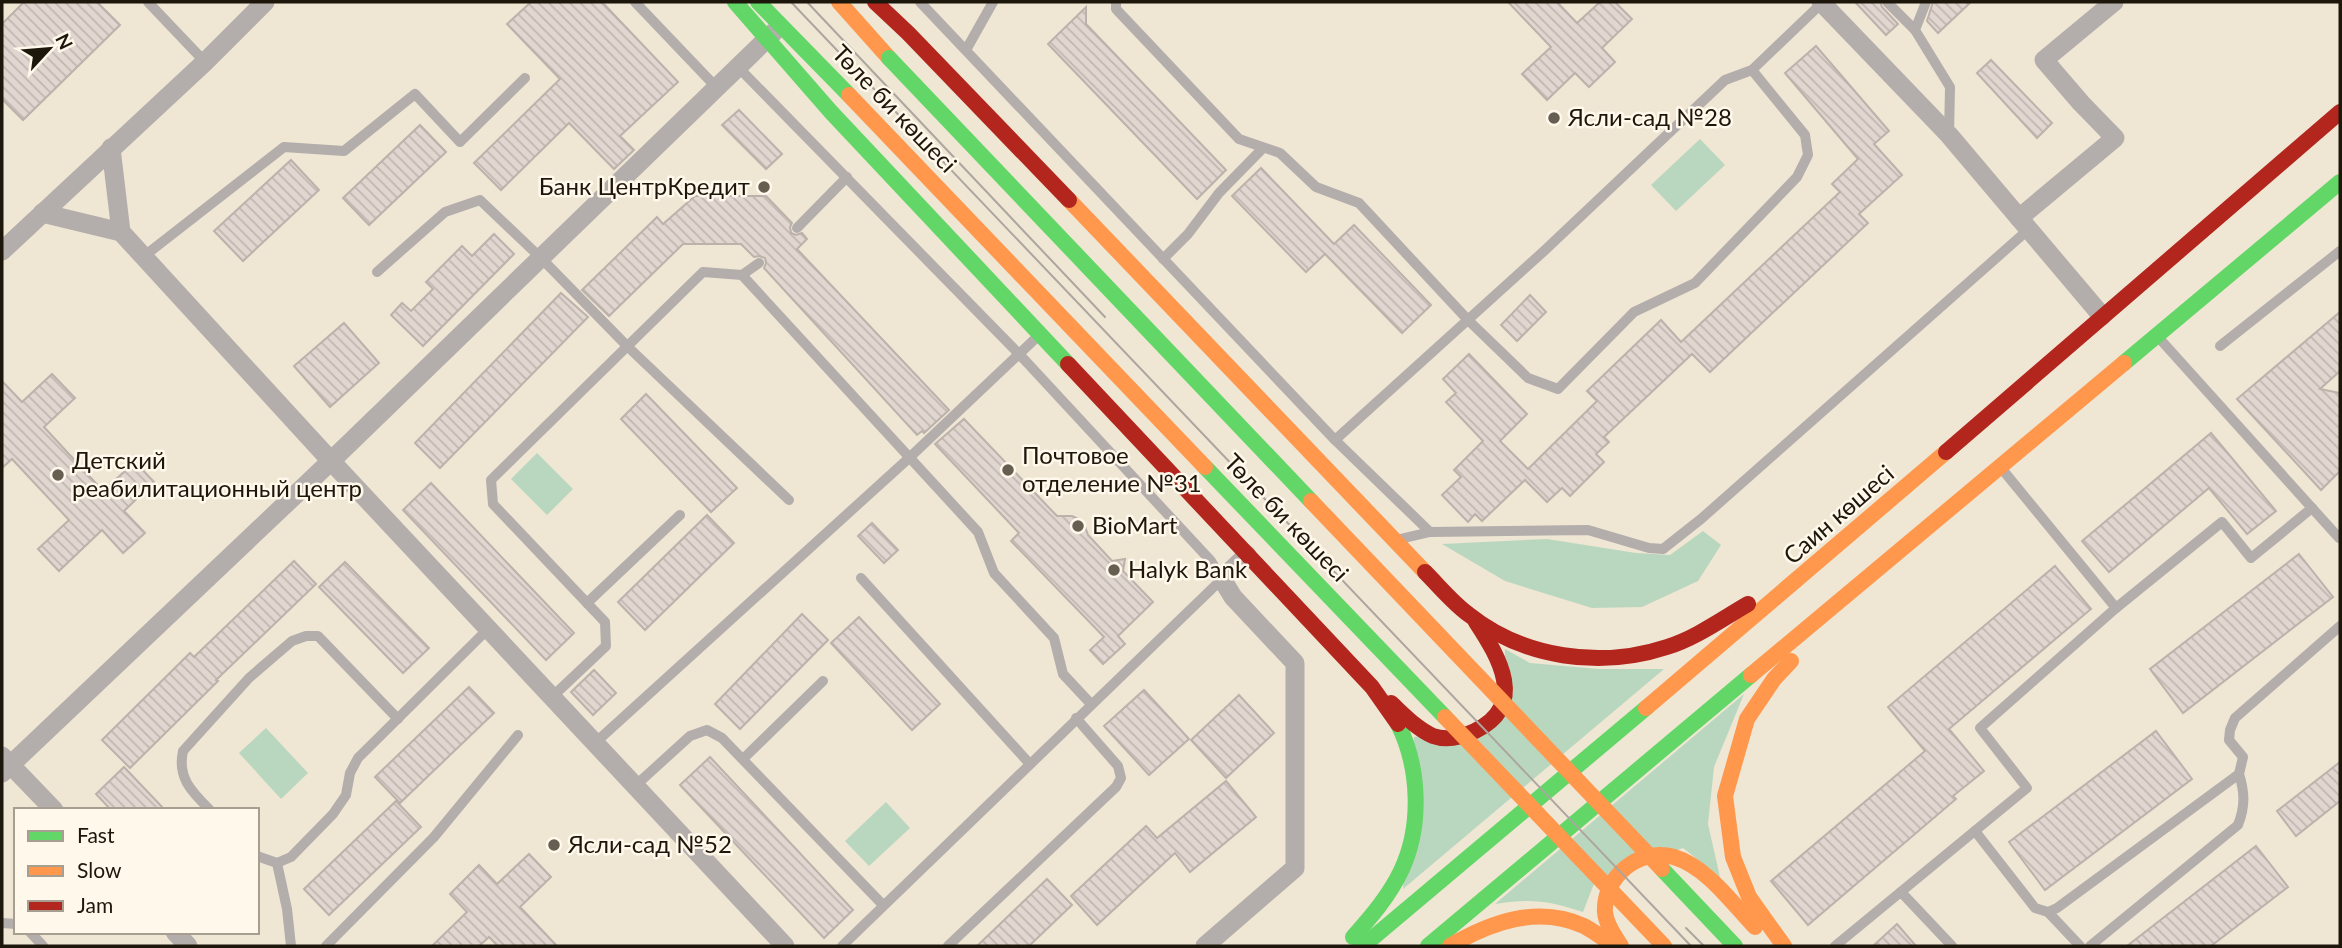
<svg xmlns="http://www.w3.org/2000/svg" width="2342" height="948" font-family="Lato,sans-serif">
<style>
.green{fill:#b9d7bf}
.building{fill:url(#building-back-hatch);stroke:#bcb2ab;stroke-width:2}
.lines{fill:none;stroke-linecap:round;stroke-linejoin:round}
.lane{stroke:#b3adab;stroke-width:10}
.street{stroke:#b3adab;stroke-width:19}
.fast{stroke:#63d668;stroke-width:16}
.slow{stroke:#ff974d;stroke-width:16}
.jam{stroke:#b3261e;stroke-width:16}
.tram{stroke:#ada6a0;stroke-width:2}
.fast-bridge{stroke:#63d668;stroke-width:16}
.slow-bridge{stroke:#ff974d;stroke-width:16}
.poi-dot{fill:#665f51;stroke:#fff8eb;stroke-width:2.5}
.labels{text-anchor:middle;stroke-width:5;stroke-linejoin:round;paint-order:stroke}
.street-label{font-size:24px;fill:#1d170b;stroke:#fff8eb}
.poi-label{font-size:24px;fill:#1d170b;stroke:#fff8eb;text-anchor:start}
</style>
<defs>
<pattern id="building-back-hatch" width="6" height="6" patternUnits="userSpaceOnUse" patternTransform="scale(1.75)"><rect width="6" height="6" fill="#e1d6d0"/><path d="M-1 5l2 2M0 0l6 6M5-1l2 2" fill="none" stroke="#c1b7b1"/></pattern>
</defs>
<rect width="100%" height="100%" fill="#efe6d4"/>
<!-- green -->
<g class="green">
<path d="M1700,139L1725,165L1676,211L1651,185Z"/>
<path d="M537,453L573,489L547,515L511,479Z"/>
<path d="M1703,531L1721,545L1698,581L1642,607L1592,608L1505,581L1442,544L1547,539L1636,553L1670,555Z"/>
<path d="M1505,649L1530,663L1599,669H1664L1403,889L1414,737L1503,719Z"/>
<path d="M1744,694L1714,767L1708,824L1720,877L1683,848L1595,881L1583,912C1549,901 1532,898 1495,904Z"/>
<path d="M266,728L308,773L281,799L239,753Z"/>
<path d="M886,802L910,828L869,866L845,841Z"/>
</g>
<!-- building -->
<g class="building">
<path d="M24,2H97L120,25L23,120L2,99V24Z"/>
<path d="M531,2H602L678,82L620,136L634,150L614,169L569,123L501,190L474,163L560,79L507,24Z"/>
<path d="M1508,2H1557L1577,23L1600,2H1615L1632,19L1602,48L1615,62L1589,87L1575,73L1547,100L1522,74L1551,47Z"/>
<path d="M1855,2H1880L1882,7L1898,24L1886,35Z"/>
<path d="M1933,2H1971L1938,33L1927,21Z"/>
<path d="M1086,7V24L1226,170L1197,199L1048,44Z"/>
<path d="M1816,46L1889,131L1874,144L1902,175L1859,214L1868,223L1710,372L1692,354L1604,437L1609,442L1596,454L1604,462L1570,496L1562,488L1547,502L1525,480L1482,521L1475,514L1468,522L1442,495L1461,477L1454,470L1483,441L1446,402L1456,393L1443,379L1469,354L1527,414L1500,441L1528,469L1597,401L1587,391L1661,320L1681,342L1840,192L1832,184L1858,159L1785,73Z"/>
<path d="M1991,60L2052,123L2037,138L1977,73Z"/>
<path d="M739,110L782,154L766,169L722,125Z"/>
<path d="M420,125L446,152L369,225L343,198Z"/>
<path d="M291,160L319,190L243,261L214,231Z"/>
<path d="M1261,168L1334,244L1354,225L1431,305L1402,333L1325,254L1306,272L1232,196Z"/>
<path d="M695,196H766L792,223L790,227L791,233L796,235L802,233L807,239L797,249L949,410L924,433L922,431L917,435L764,268L766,263L765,258L759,256L754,257L741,244H683L609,316L582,290L657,217L663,224Z"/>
<path d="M494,234L514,254L423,346L391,315L402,303L411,311L433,289L426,282L462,246L472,256Z"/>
<path d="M561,293L588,317L440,468L415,443Z"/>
<path d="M1530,295L1546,312L1517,341L1501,325Z"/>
<path d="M2340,312V371L2320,389L2340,393V471L2321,490L2237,399Z"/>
<path d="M344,323L379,363L330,407L294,366Z"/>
<path d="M52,374L75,398L44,427L103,491L135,462L154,482L124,511L145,533L123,553L102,530L59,571L38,549L69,520L12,459L2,468V381L22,402Z"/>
<path d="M646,394L737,488L711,512L621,419Z"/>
<path d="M964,419L1057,516H1072L1083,521L1088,535L1112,561L1125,559L1123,571L1153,602L1118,636L1125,644L1103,664L1090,650L1104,637L1011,541L1019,533L935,444Z"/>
<path d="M2211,433L2276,511L2247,534L2209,488L2109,572L2082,541Z"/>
<path d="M431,483L574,633L546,660L403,510Z"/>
<path d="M707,515L734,543L645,630L618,602Z"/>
<path d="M872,523L898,550L884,563L858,536Z"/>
<path d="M2299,554L2333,597L2183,713L2150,669Z"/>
<path d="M294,561L316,584L216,680L218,681L130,768L102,740L190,653L194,657Z"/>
<path d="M345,562L429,648L403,673L319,587Z"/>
<path d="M2055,566L2091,609L1949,729L1984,771L1953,796L1956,799L1808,925L1771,881L1925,751L1888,707Z"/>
<path d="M802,614L828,640L740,729L715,704Z"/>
<path d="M859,617L940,704L912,730L831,643Z"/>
<path d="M594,670L616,693L593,715L571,692Z"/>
<path d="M469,687L494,713L400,803L375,777Z"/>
<path d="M1144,690L1189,739L1149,775L1104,726Z"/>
<path d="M1239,695L1274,733L1226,778L1191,740Z"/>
<path d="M2156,731L2192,779L2045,890L2009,842Z"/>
<path d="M710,757L853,910L824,938L680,785Z"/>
<path d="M2340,762V801L2296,836L2277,811Z"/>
<path d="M124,767L165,810H111L96,794Z"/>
<path d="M1226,781L1256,817L1190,872L1175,853L1097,925L1071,896L1146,826L1157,838Z"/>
<path d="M396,801L421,827L329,915L304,889Z"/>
<path d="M2256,846L2288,887L2211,946H2127Z"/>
<path d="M529,854L551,877L520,907L557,946H498L489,937L479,946H432L467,912L450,894L479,865L497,884Z"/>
<path d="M1047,879L1072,905L1029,946H977Z"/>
<path d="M1897,924L1916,946H1873Z"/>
</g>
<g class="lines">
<!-- lane -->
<g class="lane">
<path d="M148,2L205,62"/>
<path d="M635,2L717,88"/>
<path d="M920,2L1335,440L1430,532L1588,530L1649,548L1663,549L1701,519L2029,229"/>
<path d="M1116,2V9L1239,139L1280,153L1316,187L1359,203L1468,320L1528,378L1558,389L1634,312L1695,283L1797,177L1808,155L1805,135L1752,70"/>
<path d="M1887,2L1915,30"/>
<path d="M1926,2L1915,30L1950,87L1949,135"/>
<path d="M966,50L993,2"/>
<path d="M738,67L1019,354L1211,561L1222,579L842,946"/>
<path d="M797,228L847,177"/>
<path d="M143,257L284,147L344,151L415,94L460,142L525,78"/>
<path d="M1163,259L1188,234L1219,193L1263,148"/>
<path d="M377,272L445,212L480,200L541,258L627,346L789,500"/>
<path d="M742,275L759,263"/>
<path d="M2159,338L2339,538"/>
<path d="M2220,346L2340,251"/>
<path d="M1335,440L1544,251L1725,80L1752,70L1822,3"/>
<path d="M2002,469L2116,608L2222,522L2251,558L2312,508"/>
<path d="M1400,539L1430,532"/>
<path d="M861,578L1029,763"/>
<path d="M587,603L680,515"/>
<path d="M552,697L606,646L605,622L493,504L491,480L703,272L742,275L978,532L994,573L1054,638L1063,674L1091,704"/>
<path d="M595,743L909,458L1037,337"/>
<path d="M743,759L823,681"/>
<path d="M635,786L690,736L707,730L722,738L883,905"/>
<path d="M210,810C192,792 177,778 183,751L249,678L292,641L306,636H318L398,719"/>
<path d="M1975,831L2035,908L2048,912L2057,908L2239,774L2243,757L2229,740L2230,730L2235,718L2340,626"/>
<path d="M257,856L277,863L291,857L333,814L346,795L350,773L358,758L488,629"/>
<path d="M277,863L287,909L291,946"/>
<path d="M1901,892L1952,946"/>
<path d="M2048,912L2080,946"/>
<path d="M2,923L16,924"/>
<path d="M30,932L43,946"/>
<path d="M326,946L434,837L518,735"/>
<path d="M948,946L1116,787L1121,778L1118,766L1076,718"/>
<path d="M1835,946L2027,788L1980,728L2116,608"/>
<path d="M2090,946L2238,825C2245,807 2245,793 2239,774"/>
</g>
<!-- street -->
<g class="street">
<path d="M1821,2L1949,135L2102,316"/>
<path d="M111,148L121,232"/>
<path d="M42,213L121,232L331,461L785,946"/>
<path d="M2019,218L2115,138L2081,103L2044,60L2114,2"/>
<path d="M2,251L205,62L265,2"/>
<path d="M2,756L54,810"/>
<path d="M2,773L331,461L774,32"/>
<path d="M175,932L188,946"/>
<path d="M1205,946L1295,868V663L1233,597L1222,579L1247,555"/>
</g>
<!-- fast -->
<g class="fast">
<path d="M735,2L831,112L1068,364"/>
<path d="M758,2L849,95"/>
<path d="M2124,363L2340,182"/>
<path d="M1353,937C1371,917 1389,896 1401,871C1422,827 1420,768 1398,724"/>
<path d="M1363,946L1646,708"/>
<path d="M1428,946L1751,675"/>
</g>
<!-- slow -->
<g class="slow">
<path d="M839,2L889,58"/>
<path d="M1069,200L1425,572"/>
<path d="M1751,675L2124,363"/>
<path d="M1646,708L1946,452"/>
<path d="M1450,946C1491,922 1538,905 1584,926C1595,932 1605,940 1616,946"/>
<path d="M1621,946C1615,936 1606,925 1605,912C1603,877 1639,847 1674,857C1707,867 1732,903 1755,927"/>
<path d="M1784,946L1749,897L1733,857L1725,796L1747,719L1774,679L1791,661"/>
</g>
<!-- jam -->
<g class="jam">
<path d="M875,2L908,33L1069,200"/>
<path d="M1068,364L1372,687L1398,724"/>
<path d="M1946,452L2340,112"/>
<path d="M1425,572C1439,586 1452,602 1468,614C1523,658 1600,669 1667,647C1696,638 1722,619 1748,604"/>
<path d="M1391,703C1404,715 1417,729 1433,736C1447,741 1462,737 1475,731C1528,705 1499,657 1476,622"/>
</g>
<!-- tram -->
<g class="tram">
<path d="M791,2L1691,946"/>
<path d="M807,2L1105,317"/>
<path d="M1686,928L1704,946"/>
</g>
<!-- fast-bridge -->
<g class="fast-bridge">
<path d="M889,58L1311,501"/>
<path d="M1205,467L1445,717"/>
<path d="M1662,869L1735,946"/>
</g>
<!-- slow-bridge -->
<g class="slow-bridge">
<path d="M849,95L1205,467"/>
<path d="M1311,501L1662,869"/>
<path d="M1445,717L1664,946"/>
</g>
</g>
<!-- markers -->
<g class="poi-dot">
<circle cx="1554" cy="118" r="7"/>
<circle cx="764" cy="187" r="7"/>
<circle cx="1008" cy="470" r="7"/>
<circle cx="58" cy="475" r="7"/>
<circle cx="1078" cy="526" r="7"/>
<circle cx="1114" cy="570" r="7"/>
<circle cx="554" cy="845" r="7"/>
</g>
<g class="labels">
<!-- street labels -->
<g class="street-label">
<text transform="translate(894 109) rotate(46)" y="8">Төле би көшесі</text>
<text transform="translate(1839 515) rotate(-41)" y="8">Саин көшесі</text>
<text transform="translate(1286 518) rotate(46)" y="8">Төле би көшесі</text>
</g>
<!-- poi labels -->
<g class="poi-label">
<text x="1568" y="126">Ясли-сад №28</text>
<text x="750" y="195" text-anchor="end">Банк ЦентрКредит</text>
<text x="1022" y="464">Почтовое<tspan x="1022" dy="28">отделение №31</tspan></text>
<text x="72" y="469">Детский<tspan x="72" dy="28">реабилитационный центр</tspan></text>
<text x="1092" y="534">BioMart</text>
<text x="1128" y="578">Halyk Bank</text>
<text x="568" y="853">Ясли-сад №52</text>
</g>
</g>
<!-- border -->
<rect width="2342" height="948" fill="none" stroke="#1d170b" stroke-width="7"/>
<!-- legend -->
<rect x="14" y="808" width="245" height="126" fill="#fff8eb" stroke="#a59e91" stroke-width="2"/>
<rect x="28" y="831" width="35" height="10" fill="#63d668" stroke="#a59e91" stroke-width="2"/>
<text x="77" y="843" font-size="21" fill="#1d170b">Fast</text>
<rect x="28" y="866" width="35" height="10" fill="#ff974d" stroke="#a59e91" stroke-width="2"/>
<text x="77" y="878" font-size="21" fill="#1d170b">Slow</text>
<rect x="28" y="901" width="35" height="10" fill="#b3261e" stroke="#a59e91" stroke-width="2"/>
<text x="77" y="913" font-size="21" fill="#1d170b">Jam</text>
<!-- north arrow -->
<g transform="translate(49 49) rotate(64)" stroke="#fff8eb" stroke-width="5" paint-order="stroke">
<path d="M0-5L12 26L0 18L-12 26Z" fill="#1d170b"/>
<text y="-10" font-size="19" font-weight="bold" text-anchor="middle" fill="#1d170b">N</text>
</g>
</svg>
